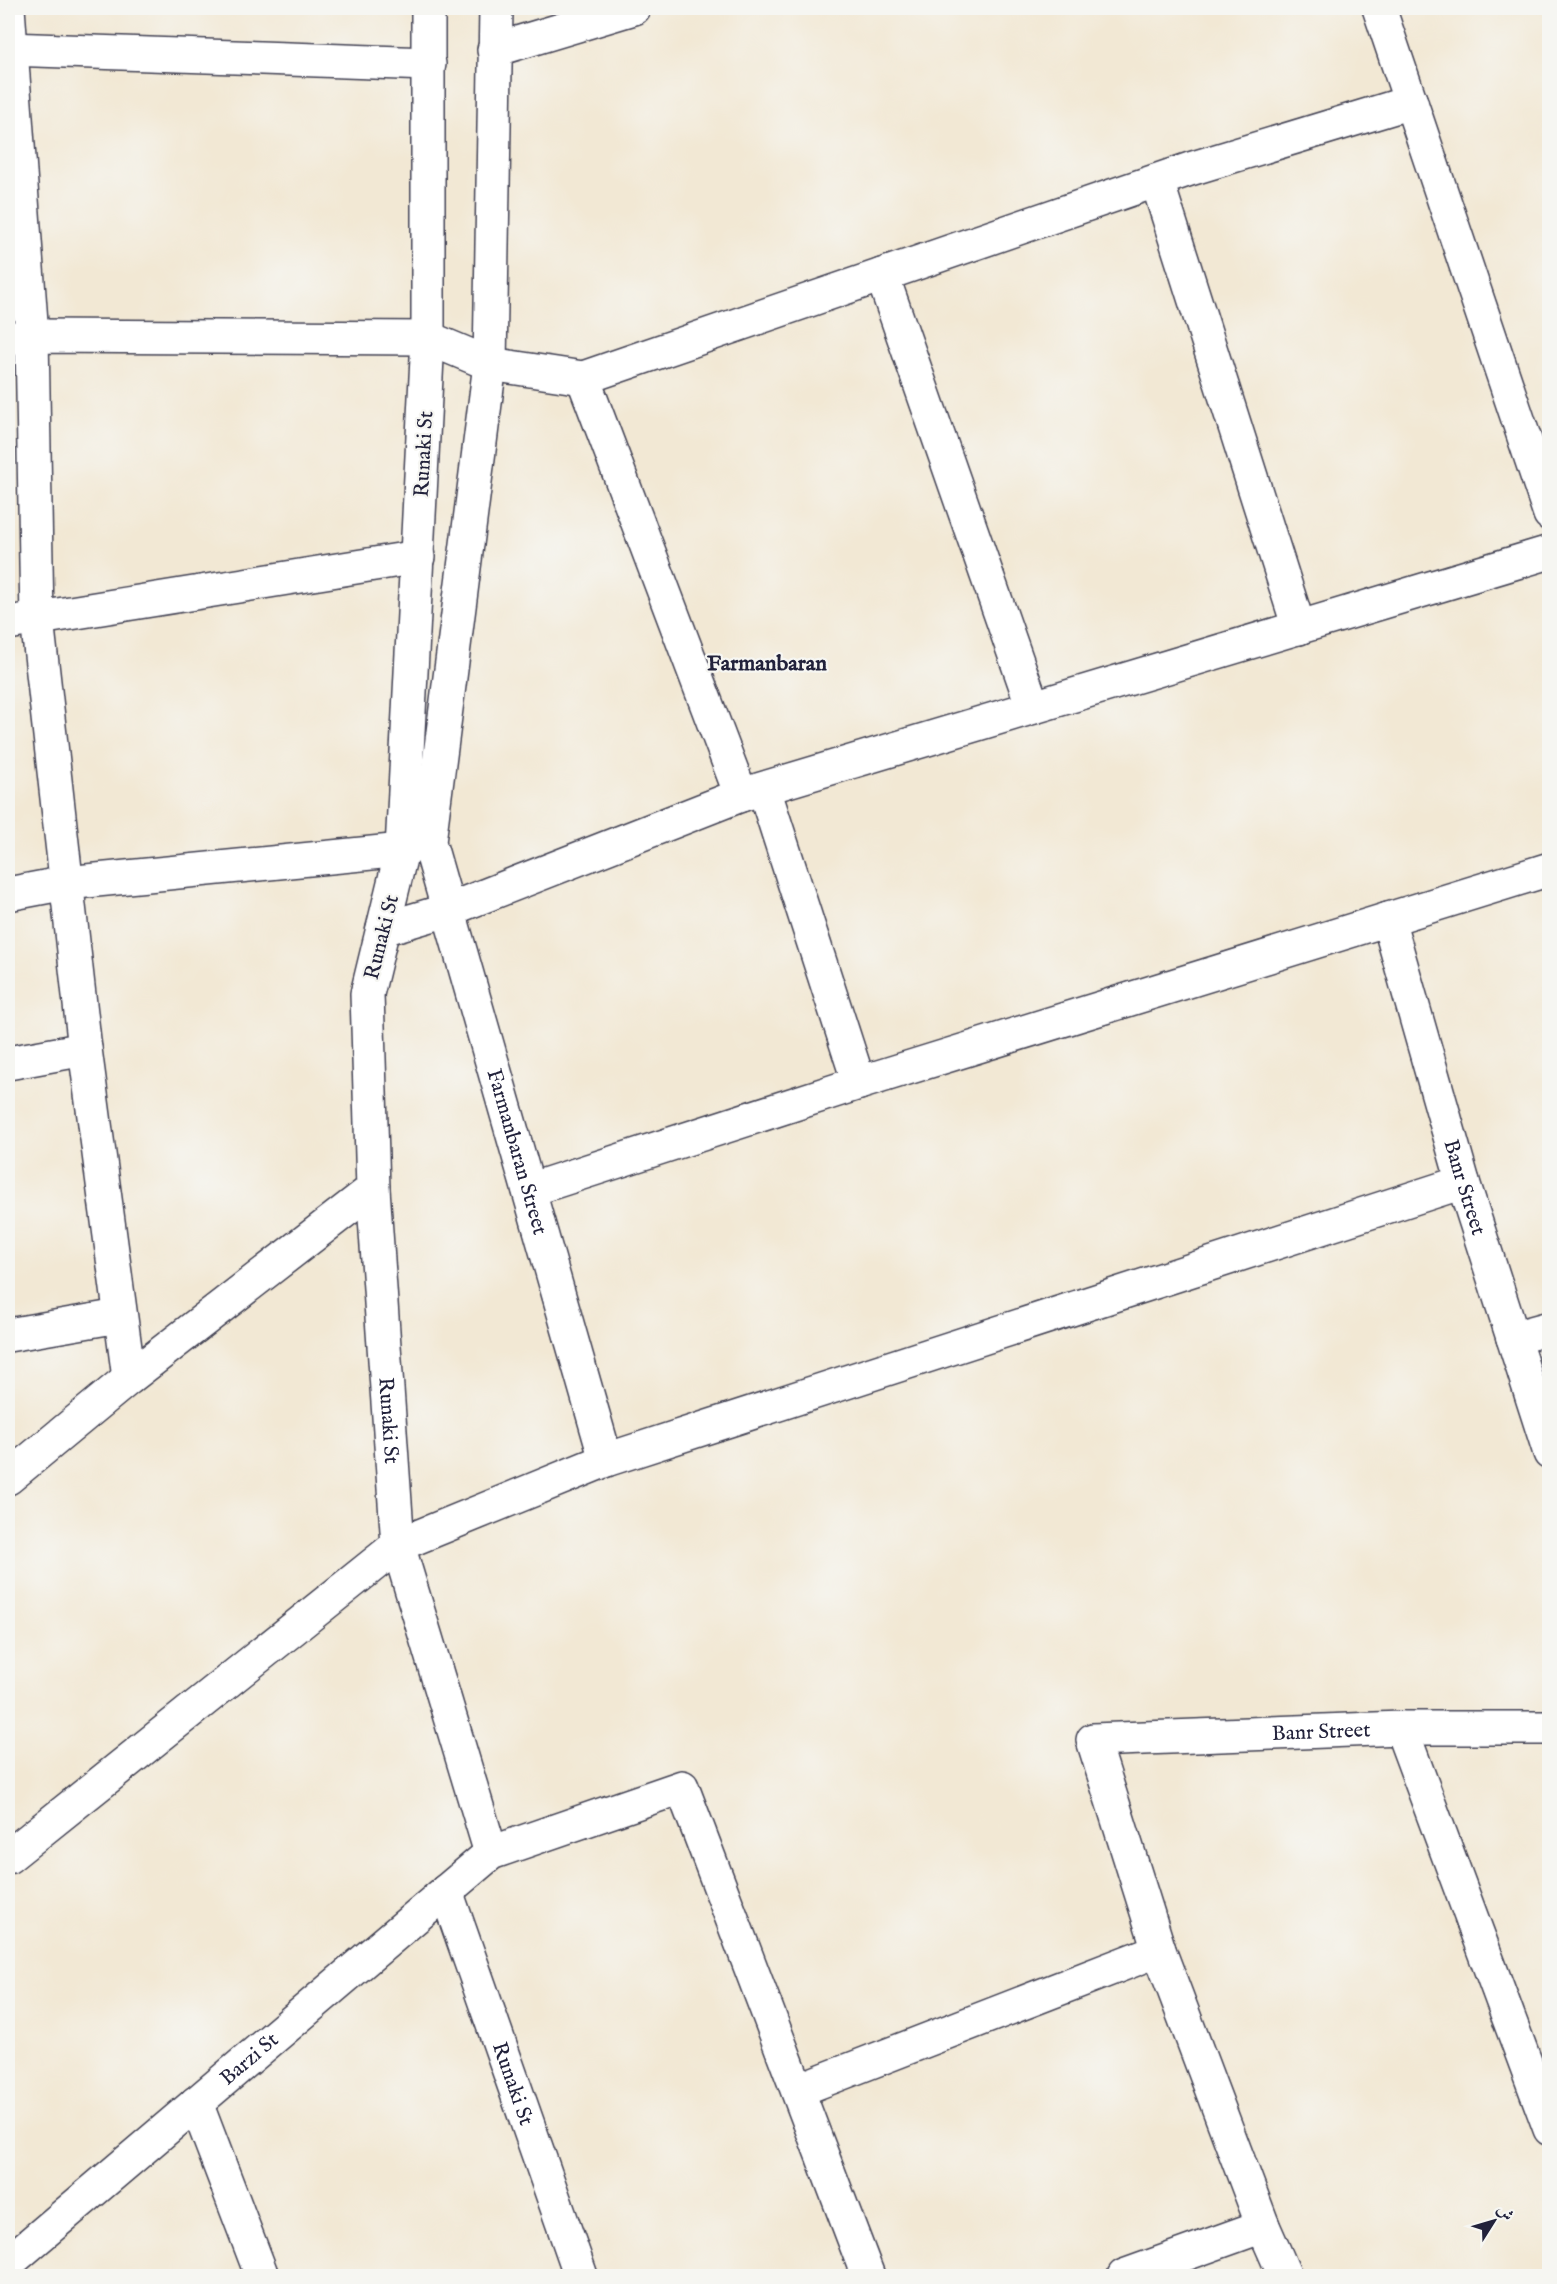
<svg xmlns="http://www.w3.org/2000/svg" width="1557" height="2284" font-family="'IM FELL English',Amiri,serif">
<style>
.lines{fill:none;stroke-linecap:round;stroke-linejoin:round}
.minor-casing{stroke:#414052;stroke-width:36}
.minor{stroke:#fff;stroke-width:33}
.labels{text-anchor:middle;stroke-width:4.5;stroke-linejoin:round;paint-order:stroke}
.street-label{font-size:21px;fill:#22223b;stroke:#f6f6f2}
.neighbourhood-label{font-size:22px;font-weight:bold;fill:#22223b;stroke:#f6f6f2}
</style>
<rect width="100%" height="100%" fill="#f6f6f2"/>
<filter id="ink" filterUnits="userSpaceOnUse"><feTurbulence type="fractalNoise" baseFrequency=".0167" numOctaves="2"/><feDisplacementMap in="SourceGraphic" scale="12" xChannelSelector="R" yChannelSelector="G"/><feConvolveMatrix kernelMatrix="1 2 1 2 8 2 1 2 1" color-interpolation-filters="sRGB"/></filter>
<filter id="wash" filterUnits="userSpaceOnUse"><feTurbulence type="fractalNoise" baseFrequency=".008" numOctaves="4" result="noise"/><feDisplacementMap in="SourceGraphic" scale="24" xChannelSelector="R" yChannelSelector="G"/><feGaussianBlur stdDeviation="1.35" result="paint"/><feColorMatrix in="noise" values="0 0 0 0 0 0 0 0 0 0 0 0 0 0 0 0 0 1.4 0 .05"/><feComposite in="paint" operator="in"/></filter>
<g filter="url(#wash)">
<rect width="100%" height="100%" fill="#f2e8d4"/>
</g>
<g filter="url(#ink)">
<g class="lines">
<!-- minor casing -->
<g class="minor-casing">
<g id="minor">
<path d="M8,8L32,336L37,619L85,1049L129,1378"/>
<path id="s1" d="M428,8V338L402,850L367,994L373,1189L398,1545L491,1853"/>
<path id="s2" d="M496,8L490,364L429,842L606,1460"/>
<path d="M1379,8L1550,514"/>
<path d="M8,49L429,64"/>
<path d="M494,50L634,8"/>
<path d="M1157,181L1299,628"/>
<path d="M882,275L1033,707"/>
<path d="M8,339L32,336L428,338L490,364L583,378L1190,169L1411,102"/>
<path d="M583,378L741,795"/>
<path d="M8,623L418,557"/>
<path d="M764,789L859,1083"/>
<path d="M8,894L66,883L402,850L422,844"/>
<path id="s3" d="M1388,919L1463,1182L1550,1453"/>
<path d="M383,929L448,910L741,795L1550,552"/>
<path d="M8,1063L85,1049"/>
<path d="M529,1190L859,1083L1550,869"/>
<path d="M8,1335L119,1316"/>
<path d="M1513,1338L1550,1328"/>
<path d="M8,1478L129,1378L373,1189"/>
<path d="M1401,1728L1550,2129"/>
<path d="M8,1857L398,1545L606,1460L1463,1182"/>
<path id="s4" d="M446,1891L581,2276"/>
<path d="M798,2090L1159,1950"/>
<path d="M196,2103L262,2276"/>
<path id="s5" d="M8,2263L491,1853L682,1787L868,2276"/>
<path d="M1124,2276L1263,2226"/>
<path id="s6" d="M1285,2276L1263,2226L1159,1950L1093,1740L1401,1728H1550"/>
</g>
</g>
<!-- minor -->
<use href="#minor" class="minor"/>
</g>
</g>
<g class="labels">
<!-- street labels -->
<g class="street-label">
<text transform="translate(423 454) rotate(-87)" y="7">Runaki St</text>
<text transform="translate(381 937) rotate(-76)" y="7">Runaki St</text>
<text dy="7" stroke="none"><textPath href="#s2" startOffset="1160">Farmanbaran Street</textPath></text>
<text dy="7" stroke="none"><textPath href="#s3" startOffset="279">Banr Street</textPath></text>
<text dy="7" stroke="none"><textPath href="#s1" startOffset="1418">Runaki St</textPath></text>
<text dy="7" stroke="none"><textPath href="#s6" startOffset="798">Banr Street</textPath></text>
<text dy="7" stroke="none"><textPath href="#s5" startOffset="316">Barzi St</textPath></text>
<text dy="7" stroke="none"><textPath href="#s4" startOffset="204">Runaki St</textPath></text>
</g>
<!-- neighbourhood labels -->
<g class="neighbourhood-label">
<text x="767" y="670">Farmanbaran</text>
</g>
</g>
<!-- margin -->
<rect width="1557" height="2284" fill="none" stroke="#f6f6f2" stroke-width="30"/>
<!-- north arrow -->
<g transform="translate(1494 2221) rotate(53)" stroke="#f6f6f2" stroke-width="4.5" paint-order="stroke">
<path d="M0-4.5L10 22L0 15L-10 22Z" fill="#22223b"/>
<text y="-9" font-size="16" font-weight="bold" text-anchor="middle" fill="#22223b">ش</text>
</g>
</svg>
